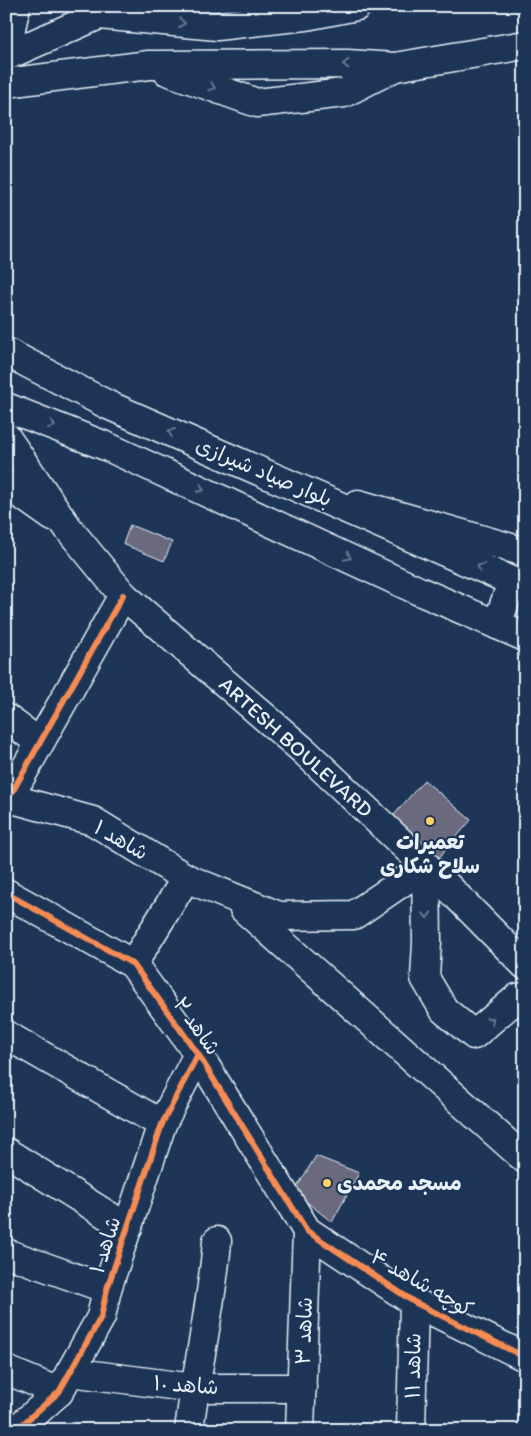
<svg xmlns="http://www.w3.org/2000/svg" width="531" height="1436" font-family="Itim,'Playpen Sans Arabic',sans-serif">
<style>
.building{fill:#6a697e;stroke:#e8f1f8}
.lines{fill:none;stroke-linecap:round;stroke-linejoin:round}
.minor-casing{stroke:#e8f1f8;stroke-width:31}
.major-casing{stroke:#e8f1f8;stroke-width:31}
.minor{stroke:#1d3557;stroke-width:28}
.major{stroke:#1d3557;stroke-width:28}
.cycleway-casing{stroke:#1d3557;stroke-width:9}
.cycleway{stroke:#f68b52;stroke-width:6}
.oneway{stroke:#64778f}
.poi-dot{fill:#ffd166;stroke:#1d3557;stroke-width:2}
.labels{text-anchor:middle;stroke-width:4;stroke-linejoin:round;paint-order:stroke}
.street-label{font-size:21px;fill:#e8f1f8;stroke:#1d3557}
.poi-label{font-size:21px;font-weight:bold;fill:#e8f1f8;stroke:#1d3557}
</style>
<rect width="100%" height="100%" fill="#1d3557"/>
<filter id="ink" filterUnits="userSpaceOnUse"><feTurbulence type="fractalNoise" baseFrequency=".02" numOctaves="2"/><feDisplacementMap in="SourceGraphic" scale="10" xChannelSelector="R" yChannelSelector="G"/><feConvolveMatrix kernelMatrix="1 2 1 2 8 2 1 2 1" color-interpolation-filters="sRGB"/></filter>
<g filter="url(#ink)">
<!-- building -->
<g class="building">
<path d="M130,525L172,542L164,561L123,544Z"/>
<path d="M424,780L471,820L436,861L389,821Z"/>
<path d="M316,1156L359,1173L332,1222L294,1192Z"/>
</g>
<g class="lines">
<!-- minor casing -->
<g class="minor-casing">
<g id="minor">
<path d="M99,15L217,26L306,16L357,6"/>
<path d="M6,56L99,15L109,6"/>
<path d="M167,71L257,103L344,93L395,67"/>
<path d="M6,83L149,65L347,64L395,67L525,45"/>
<path d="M358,504L525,552"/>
<path d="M6,718L39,742"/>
<path d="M9,798L93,821L186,878L279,916L354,915L426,866"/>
<path d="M6,803L123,595"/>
<path d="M426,866L427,942L425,978L444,1010L474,1035L517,998L525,997"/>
<path d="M6,893L133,964L198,1054L307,1231L414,1302L525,1357"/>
<path d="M244,909L525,1159"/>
<path d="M133,964L186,878"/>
<path d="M6,1035L162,1124"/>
<path d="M6,1152L128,1228"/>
<path d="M6,1253L107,1289"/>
<path d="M6,1370L59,1392"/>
<path d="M70,1372L194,1388H302"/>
<path d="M16,1430L59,1392L101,1317L107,1289L162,1124L198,1054"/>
<path d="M189,1430C197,1366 212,1305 217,1241"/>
<path d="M300,1430L307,1231"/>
<path d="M411,1430L414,1302"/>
</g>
</g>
<!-- major casing -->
<g class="major-casing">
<g id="major">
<path d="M6,50L16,6"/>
<path d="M6,352L108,405L525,587"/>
<path d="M6,407L108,447L419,591L525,637"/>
<path d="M6,437L68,528L123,595L304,751L446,885L525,965"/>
<path d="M6,484L53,517"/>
<path d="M497,625L512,582"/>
</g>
</g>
<!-- minor -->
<use href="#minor" class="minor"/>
<!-- major -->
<use href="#major" class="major"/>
<!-- cycleway casing -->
<g class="cycleway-casing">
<g id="cycleway">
<path d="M6,803L123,595"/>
<path d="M6,893L133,964L198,1054L307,1231L414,1302L525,1357"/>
<path d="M16,1430L59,1392L101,1317L107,1289L162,1124L198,1054"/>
</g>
</g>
<!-- cycleway -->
<use href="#cycleway" class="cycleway"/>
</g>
<!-- one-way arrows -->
<defs><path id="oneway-chevron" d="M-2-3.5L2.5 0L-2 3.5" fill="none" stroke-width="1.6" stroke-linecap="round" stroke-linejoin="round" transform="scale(1.25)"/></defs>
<g class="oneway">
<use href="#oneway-chevron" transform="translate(182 23) rotate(6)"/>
<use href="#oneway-chevron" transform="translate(346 64) rotate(-178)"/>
<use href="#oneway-chevron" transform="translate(212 87) rotate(19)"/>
<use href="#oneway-chevron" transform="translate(52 425) rotate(21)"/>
<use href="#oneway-chevron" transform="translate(171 432) rotate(-157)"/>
<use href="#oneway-chevron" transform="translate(201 489) rotate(24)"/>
<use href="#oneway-chevron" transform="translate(348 557) rotate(26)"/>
<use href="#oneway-chevron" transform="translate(480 567) rotate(-156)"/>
<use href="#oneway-chevron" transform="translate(427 915) rotate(89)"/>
<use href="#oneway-chevron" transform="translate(491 1020) rotate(-41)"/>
</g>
</g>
<!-- markers -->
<g class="poi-dot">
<circle cx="430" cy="821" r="5"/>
<circle cx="327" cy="1183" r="5"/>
</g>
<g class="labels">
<!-- street labels -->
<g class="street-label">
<text transform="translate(264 472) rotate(23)" y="7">بلوار صیاد شیرازی</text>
<text transform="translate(296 747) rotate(42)" y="7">ARTESH BOULEVARD</text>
<text transform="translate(121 840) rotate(30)" y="7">شاهد ۱</text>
<text transform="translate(197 1026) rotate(55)" y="7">شاهد ۲</text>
<text transform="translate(105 1245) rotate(-72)" y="7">شاهد ۱</text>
<text transform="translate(422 1283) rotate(30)" y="7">کوچه شاهد ۴</text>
<text transform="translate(304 1331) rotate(-88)" y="7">شاهد ۳</text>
<text transform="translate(413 1366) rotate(-89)" y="7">شاهد ۱۱</text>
<text transform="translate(186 1385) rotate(4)" y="7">شاهد ۱۰</text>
</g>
<!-- poi labels -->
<g class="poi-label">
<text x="430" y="849">تعمیرات<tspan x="430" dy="24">سلاح شکاری</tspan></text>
<text x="337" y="1190" text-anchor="start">مسجد محمدی</text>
</g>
</g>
<!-- margin -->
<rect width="531" height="1436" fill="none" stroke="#1d3557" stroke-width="25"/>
<rect x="12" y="12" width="506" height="1411" fill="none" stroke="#e8f1f8" stroke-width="2" filter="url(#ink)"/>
</svg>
